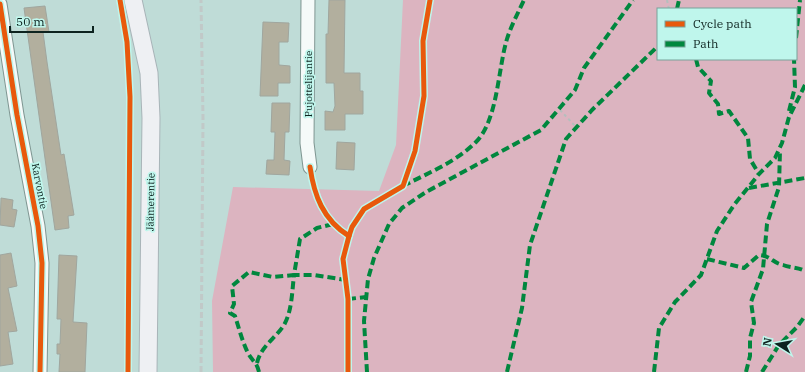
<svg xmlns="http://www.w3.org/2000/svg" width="805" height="372" font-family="'IBM Plex Serif',serif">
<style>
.green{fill:#dcb4c0;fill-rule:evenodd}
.building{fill:#b2af9e;stroke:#a0a69e}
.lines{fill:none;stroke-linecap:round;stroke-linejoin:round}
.minor-casing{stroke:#7f9692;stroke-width:15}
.major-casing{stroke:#a8b4b8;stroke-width:19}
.path{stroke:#b4bfbd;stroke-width:2;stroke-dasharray:3 3;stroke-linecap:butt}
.minor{stroke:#f5faf9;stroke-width:13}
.major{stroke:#eef0f3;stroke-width:17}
.rail{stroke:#c1c9c8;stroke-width:3;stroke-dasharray:6 3;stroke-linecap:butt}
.quiet{stroke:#00873e;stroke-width:4;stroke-dasharray:8 4;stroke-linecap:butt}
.cycleway-casing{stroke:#bff6ec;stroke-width:8}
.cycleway{stroke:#e8590c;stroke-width:5}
.labels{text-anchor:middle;stroke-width:3.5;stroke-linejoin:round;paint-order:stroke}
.street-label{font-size:10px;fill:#0d231f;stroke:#bff6ec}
</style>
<rect width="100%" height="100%" fill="#bfdcd7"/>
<!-- green -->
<path class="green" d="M403,0H805V372H213L212,301L233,187L379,191L396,145ZM658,9H796V59H658Z"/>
<!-- building -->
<g class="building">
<path d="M329,0H345L344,73H360V91H363V114H345V130H325V111L333,112L335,106L334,83H326V34H328Z"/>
<path d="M45,6L49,32H43L47,62L61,155L64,154L74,215L68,216L69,228L55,230L24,8Z"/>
<path d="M263,22L289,23L288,42H279V65L290,66V83H278V96H260Z"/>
<path d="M272,103H290L289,132H285L284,160L290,161L289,175L266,174L267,160H274L275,132H271Z"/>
<path d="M337,142L355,143L354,170L336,169Z"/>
<path d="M1,198L13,200L12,209L17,210L14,227L0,225Z"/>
<path d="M11,253L17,286L8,288L17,331L8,332L13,364L0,366V255Z"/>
<path d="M59,255L77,256L73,322L87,323L85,372H59L60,354H57V344H60L61,319H57Z"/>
</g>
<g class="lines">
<!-- minor casing -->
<g class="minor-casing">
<g id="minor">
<path d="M308,0L307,143L310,167"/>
<path d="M0,4L17,115L38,226L42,263L40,372"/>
</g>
</g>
<!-- major casing -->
<g class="major-casing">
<path id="major" d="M133,0L149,73L151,118L148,372"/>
</g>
<!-- path -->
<g class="path">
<path d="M667,0L669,9"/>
<path d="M560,110L576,127"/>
</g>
<!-- minor -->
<use href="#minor" class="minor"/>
<!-- major -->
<use href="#major" class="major"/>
<!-- rail -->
<path class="rail" d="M201,372L203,118L201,0"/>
<!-- quiet -->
<g class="quiet">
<path d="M677,9L679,0"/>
<path d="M796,38L800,0"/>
<path d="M696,59L698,67L711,81L709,93L718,104L719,114L729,111L748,138L750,159L759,174"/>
<path d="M789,111L795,87L794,59"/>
<path d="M403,186C428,173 456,162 476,142C498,120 498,68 507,39C511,26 518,13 524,0"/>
<path d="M749,188L805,178"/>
<path d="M707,259L744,268L759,255C771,256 773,263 783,265C791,268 797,267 805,271"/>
<path d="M348,299L366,297"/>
<path d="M257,363C261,346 275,339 284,325C292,311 292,292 294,275H314L346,280"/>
<path d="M259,372C257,362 252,361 248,353C242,341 239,328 235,316L230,313L234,304L232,286L249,272L273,277L294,275L300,239L317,228L333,224"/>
<path d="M367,372L364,321L368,279L374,258L389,224L402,208L426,192L541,130L575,90L584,68L633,0"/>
<path d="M507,372L522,308L530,245L566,139L592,110L658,46"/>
<path d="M654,372L659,328L675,302L701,275L717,231L734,205L759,174L775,158L782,143L789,117L805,85"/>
<path d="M746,372L750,356V338L754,323L751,302L763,269L767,224L779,187L780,150"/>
<path d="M762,372L779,345L797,327L805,316"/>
</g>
<!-- cycleway casing -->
<g class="cycleway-casing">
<g id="cycleway">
<path d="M120,0L127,42L130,97L128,372"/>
<path d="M0,4L17,115L38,226L42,263L40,372"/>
<path d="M310,167C314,195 323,220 349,236"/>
<path d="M348,372V299L343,259L349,236L352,227L364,209L403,186L415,151L424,96L423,41L430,0"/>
</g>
</g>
<!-- cycleway -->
<use href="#cycleway" class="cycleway"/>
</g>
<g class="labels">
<!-- street labels -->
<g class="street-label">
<text transform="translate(308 84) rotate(-90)" y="4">Pujottelijantie</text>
<text transform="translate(40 186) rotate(79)" y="4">Karvontie</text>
<text transform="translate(150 202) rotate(-89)" y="4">Jäämerentie</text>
</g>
</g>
<!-- legend -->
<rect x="657" y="8" width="140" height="52" fill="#bff6ec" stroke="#78a29a"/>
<rect x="665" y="21" width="20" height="6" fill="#e8590c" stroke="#78a29a"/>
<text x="693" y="28" font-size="12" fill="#0d231f">Cycle path</text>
<rect x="665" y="41" width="20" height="6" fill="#00873e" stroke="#78a29a"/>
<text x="693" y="48" font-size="12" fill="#0d231f">Path</text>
<!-- north arrow -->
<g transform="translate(777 344) rotate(281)" stroke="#bff6ec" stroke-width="3" paint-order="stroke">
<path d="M0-3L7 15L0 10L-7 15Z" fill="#0d231f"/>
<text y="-6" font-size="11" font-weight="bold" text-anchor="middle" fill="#0d231f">N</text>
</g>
<!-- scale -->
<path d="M10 26v6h83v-6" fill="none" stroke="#0d231f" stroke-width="2"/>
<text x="16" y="26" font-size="12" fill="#0d231f" stroke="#bff6ec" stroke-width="3" paint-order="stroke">50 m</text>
</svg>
